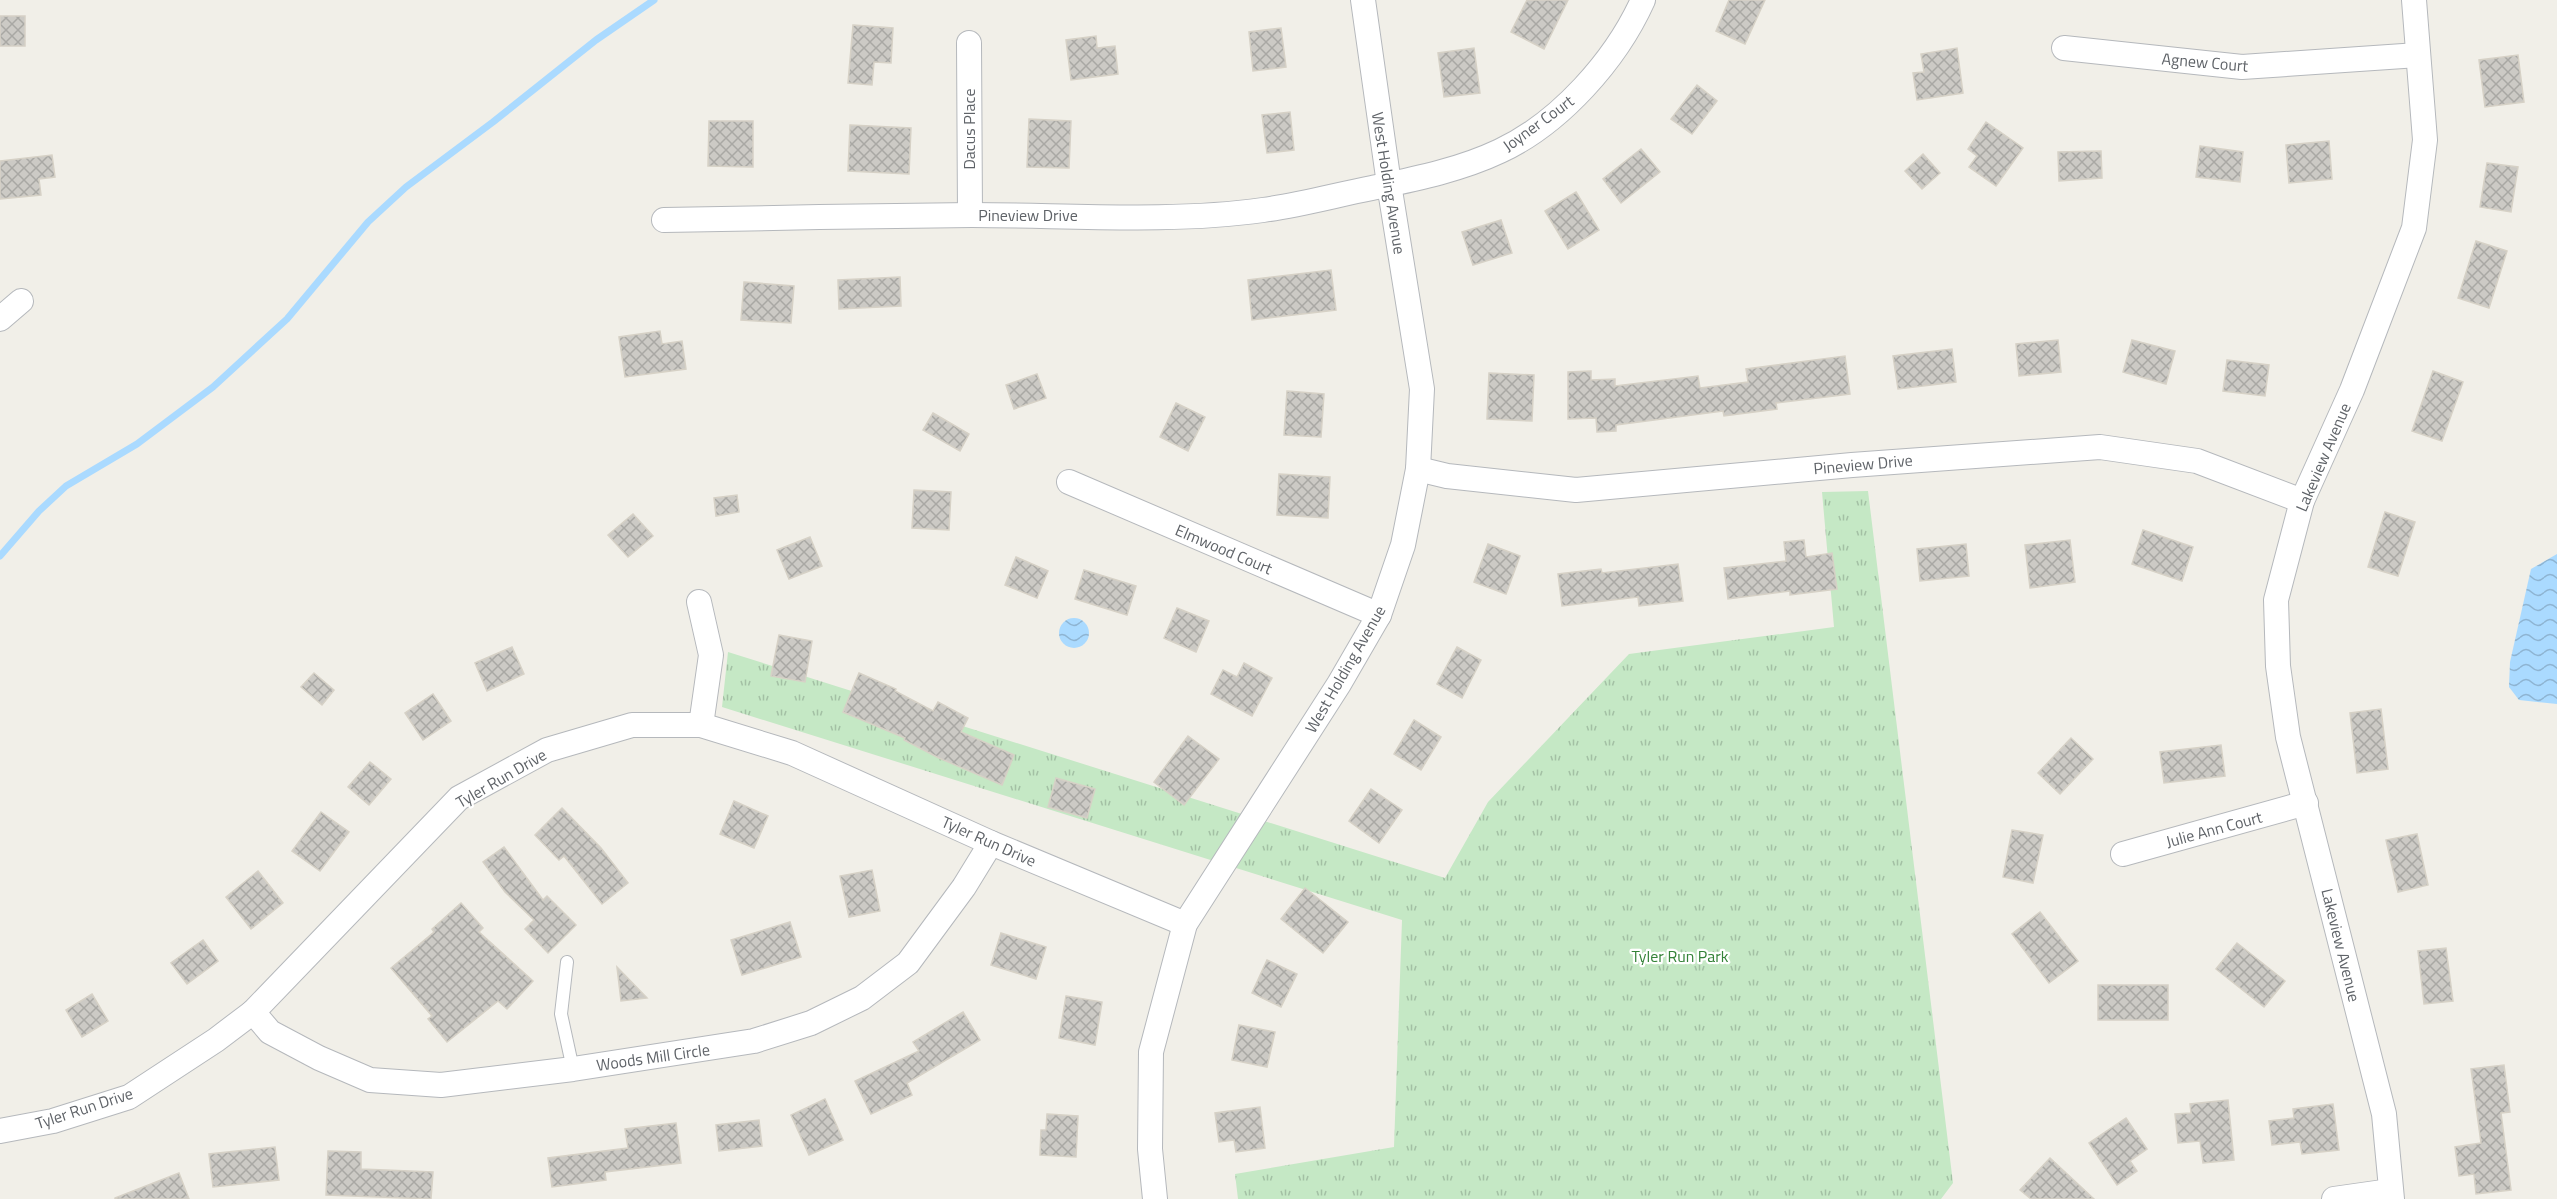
<svg xmlns="http://www.w3.org/2000/svg" width="2557" height="1199" font-family="'Titillium Web',sans-serif">
<style>
.park{fill:url(#park-tufts)}
.water{fill:url(#water-waves)}
.lines{fill:none;stroke-linecap:round;stroke-linejoin:round}
.stream{stroke:#aadaff;stroke-width:7}
.building{fill:url(#building-cross-hatch);stroke:#d6d1c6;stroke-width:1.5}
.service-casing{stroke:#b5b8bc;stroke-width:14}
.minor-casing{stroke:#b5b8bc;stroke-width:26}
.service{stroke:#fff;stroke-width:12}
.minor{stroke:#fff;stroke-width:24}
.labels{text-anchor:middle;stroke-width:4.5;stroke-linejoin:round;paint-order:stroke}
.street-label{font-size:16px;fill:#5f6368;stroke:#fff}
.park-label{font-size:16px;fill:#348238;stroke:#fff}
</style>
<defs>
<pattern id="park-tufts" width="24" height="20" patternUnits="userSpaceOnUse" patternTransform="scale(1.5)"><rect width="24" height="20" fill="#c5e8c5"/><path d="M3 7l-1-3M5 7V3M7 7l1-3M15 17l-1-3M17 17v-4M19 17l1-3" fill="none" stroke="#a3c0a4"/></pattern>
<pattern id="water-waves" width="16" height="10" patternUnits="userSpaceOnUse" patternTransform="scale(1.5)"><rect width="16" height="10" fill="#aadaff"/><path d="M0 5q4-4 8 0t8 0" fill="none" stroke="#8eb4d2"/></pattern>
<pattern id="building-cross-hatch" width="8" height="8" patternUnits="userSpaceOnUse" patternTransform="scale(1.5)"><rect width="8" height="8" fill="#cccac5"/><path d="M0 0l8 8M0 8l8-8" fill="none" stroke="#a9a8a4"/></pattern>
</defs>
<rect width="100%" height="100%" fill="#f1efe8"/>
<!-- park -->
<path class="park" d="M1868,491L1953,1183L1941,1199H1238L1235,1174L1394,1147L1402,920L722,707L728,652L1445,878L1488,802L1629,654L1834,627L1822,492Z"/>
<!-- water -->
<g class="water">
<path d="M2557,554V704L2519,700L2509,687L2510,662L2531,569Z"/>
<circle cx="1074" cy="633" r="15"/>
</g>
<g class="lines">
<!-- stream -->
<path class="stream" d="M0,556L39,511L66,486L137,444L213,387L287,319L368,222L406,187L493,122L596,40L654,0"/>
</g>
<!-- building -->
<g class="building">
<path d="M1527,0H1568L1544,49L1511,32Z"/>
<path d="M1729,0H1765L1745,44L1716,31Z"/>
<rect x="0" y="16" width="25" height="30"/>
<path d="M853,25L893,28L891,63L874,62L872,85L848,83Z"/>
<path d="M1281,28L1286,67L1253,71L1249,32Z"/>
<path d="M1096,36L1097,48L1115,46L1118,74L1071,80L1066,40Z"/>
<path d="M1474,48L1480,93L1444,97L1438,53Z"/>
<path d="M1957,48L1963,93L1917,100L1913,73L1924,72L1921,54Z"/>
<path d="M2518,55L2524,102L2485,107L2479,60Z"/>
<path d="M1697,85L1717,101L1692,134L1671,119Z"/>
<path d="M1290,112L1294,150L1267,153L1262,115Z"/>
<path d="M1029,119L1071,121L1069,168L1027,167Z"/>
<path d="M709,121H753V167L708,166Z"/>
<path d="M1986,122L2023,148L1996,186L1969,167L1977,156L1968,149Z"/>
<path d="M850,125L911,128L909,174L848,171Z"/>
<path d="M2329,141L2332,179L2289,183L2286,145Z"/>
<path d="M2200,146L2243,152L2240,182L2196,177Z"/>
<path d="M1641,149L1660,172L1621,203L1603,179Z"/>
<path d="M2101,151L2102,178L2059,181L2058,152Z"/>
<path d="M1923,154L1940,173L1922,189L1905,171Z"/>
<path d="M52,155L55,177L39,179L41,195L0,199V161Z"/>
<path d="M2487,163L2518,167L2511,212L2480,207Z"/>
<path d="M1576,192L1599,230L1568,249L1545,211Z"/>
<path d="M1501,220L1512,253L1473,265L1462,232Z"/>
<path d="M2476,241L2507,251L2489,308L2458,298Z"/>
<path d="M1331,270L1336,310L1252,320L1248,280Z"/>
<path d="M900,277L901,306L839,309L838,280Z"/>
<path d="M744,282L794,286L791,323L741,320Z"/>
<path d="M660,331L662,344L682,341L686,369L625,377L619,337Z"/>
<path d="M2058,340L2061,372L2019,376L2016,344Z"/>
<path d="M2132,340L2175,351L2166,384L2123,372Z"/>
<path d="M1952,349L1956,382L1898,389L1893,356Z"/>
<path d="M1845,356L1850,394L1776,403L1777,409L1724,416L1723,411L1616,425V431L1597,432L1596,418L1568,419V372L1591,371V380L1615,379V386L1698,376L1700,388L1748,382L1746,369Z"/>
<path d="M2227,360L2269,365L2265,396L2223,391Z"/>
<path d="M2433,371L2463,382L2442,441L2412,431Z"/>
<path d="M1489,373L1534,375L1532,421L1487,419Z"/>
<path d="M1037,374L1046,398L1014,409L1006,385Z"/>
<path d="M1287,391L1324,394L1321,437L1284,435Z"/>
<path d="M1176,403L1205,417L1188,451L1160,437Z"/>
<path d="M933,413L969,434L960,451L923,430Z"/>
<path d="M1279,474L1330,477L1328,518L1277,515Z"/>
<path d="M914,490L951,492L949,530L912,528Z"/>
<path d="M737,495L739,512L716,516L714,498Z"/>
<path d="M2385,512L2415,522L2398,576L2368,567Z"/>
<path d="M633,514L653,536L628,557L608,535Z"/>
<path d="M2143,530L2193,547L2182,581L2132,564Z"/>
<path d="M810,537L822,566L789,579L777,550Z"/>
<path d="M1804,540L1806,557L1832,553L1837,589L1790,595V591L1728,599L1724,568L1786,561L1784,542Z"/>
<path d="M2070,540L2075,582L2030,588L2025,545Z"/>
<path d="M1488,544L1520,556L1506,594L1474,582Z"/>
<path d="M1966,544L1969,576L1920,581L1917,549Z"/>
<path d="M1016,557L1048,571L1037,598L1005,585Z"/>
<path d="M1678,564L1683,601L1639,606L1638,597L1562,606L1558,574L1601,569L1602,573Z"/>
<path d="M1084,570L1136,586L1127,615L1075,599Z"/>
<path d="M1177,608L1209,621L1196,652L1164,638Z"/>
<path d="M779,635L812,641L805,682L771,676Z"/>
<path d="M512,647L524,674L487,691L475,663Z"/>
<path d="M1457,647L1481,660L1462,698L1437,684Z"/>
<path d="M1244,663L1272,678L1252,716L1211,694L1223,670L1237,677Z"/>
<path d="M314,673L334,690L322,705L301,687Z"/>
<path d="M859,673L896,689L895,691L933,711L938,702L968,718L961,732L1014,755L1002,785L939,758L904,740L905,738L843,712Z"/>
<path d="M433,694L451,721L423,740L405,713Z"/>
<path d="M2381,709L2388,769L2357,773L2350,713Z"/>
<path d="M1414,720L1441,737L1421,770L1394,754Z"/>
<path d="M1188,736L1219,759L1184,805L1154,782Z"/>
<path d="M2071,738L2093,759L2060,794L2038,773Z"/>
<path d="M2221,745L2225,776L2164,783L2160,752Z"/>
<path d="M370,762L391,779L369,805L348,787Z"/>
<path d="M1056,778L1095,789L1087,818L1048,807Z"/>
<path d="M1371,789L1402,810L1379,843L1349,821Z"/>
<path d="M734,801L768,816L754,848L720,834Z"/>
<path d="M562,808L601,848L628,883L602,904L564,856L559,860L535,835Z"/>
<path d="M321,812L349,832L320,871L292,851Z"/>
<path d="M2012,830L2043,835L2033,883L2003,877Z"/>
<path d="M2417,834L2428,885L2398,892L2386,840Z"/>
<path d="M504,847L543,900L547,896L576,925L548,953L525,929L534,920L505,892L483,862Z"/>
<path d="M872,870L880,911L849,917L840,876Z"/>
<path d="M258,871L283,903L251,929L226,897Z"/>
<path d="M1305,888L1348,922L1323,953L1281,919Z"/>
<path d="M461,903L483,928L479,932L533,981L507,1009L498,1001L447,1042L428,1019L432,1016L391,968L434,932L432,929Z"/>
<path d="M2040,912L2078,961L2049,983L2012,934Z"/>
<path d="M790,922L801,957L742,975L731,940Z"/>
<path d="M1001,933L1046,947L1036,979L991,965Z"/>
<path d="M203,940L218,961L187,984L171,963Z"/>
<path d="M2237,943L2285,981L2264,1007L2216,969Z"/>
<path d="M2446,948L2453,1001L2424,1004L2418,951Z"/>
<path d="M1267,960L1297,974L1281,1007L1252,993Z"/>
<path d="M617,967L647,998L621,1001Z"/>
<rect x="2098" y="985" width="70" height="35"/>
<path d="M92,994L108,1021L82,1037L66,1010Z"/>
<path d="M1066,996L1102,1002L1095,1045L1059,1038Z"/>
<path d="M963,1012L980,1040L907,1083L912,1095L871,1114L855,1081L919,1051L913,1042Z"/>
<path d="M1239,1025L1275,1032L1267,1067L1232,1060Z"/>
<path d="M2504,1065L2510,1112L2501,1113L2511,1190L2476,1194L2474,1174L2459,1176L2455,1147L2481,1143L2471,1069Z"/>
<path d="M825,1099L843,1140L809,1155L791,1115Z"/>
<path d="M2228,1100L2234,1160L2203,1163L2200,1141L2178,1143L2175,1114L2191,1113L2190,1104Z"/>
<path d="M2333,1104L2339,1150L2302,1154L2300,1142L2272,1145L2269,1121L2294,1118L2293,1109Z"/>
<path d="M1260,1107L1265,1148L1236,1152L1234,1140L1219,1142L1215,1113Z"/>
<path d="M1047,1114L1078,1116L1076,1157L1040,1155L1041,1130H1046Z"/>
<path d="M2126,1118L2147,1149L2130,1161L2137,1171L2117,1185L2089,1143Z"/>
<path d="M759,1120L762,1146L719,1151L716,1125Z"/>
<path d="M676,1123L681,1163L605,1172L606,1180L552,1187L548,1158L628,1148L625,1129Z"/>
<path d="M275,1147L279,1180L213,1187L209,1154Z"/>
<path d="M328,1151L361,1152V1169L433,1172L431,1199L326,1195Z"/>
<path d="M2050,1158L2094,1199H2031L2020,1190Z"/>
<path d="M179,1173L189,1199H115V1198Z"/>
</g>
<g class="lines">
<!-- service casing -->
<g class="service-casing">
<path id="service" d="M567,962L561,1014L573,1069"/>
</g>
<!-- minor casing -->
<g class="minor-casing">
<g id="minor">
<path d="M969,43L970,215"/>
<path d="M2064,48L2242,67L2418,55"/>
<path d="M664,220C767,218 869,216 972,215C1065,215 1172,223 1263,210C1300,205 1336,195 1372,188C1415,179 1460,170 1500,151C1560,123 1616,60 1643,0"/>
<path d="M0,319L21,301"/>
<path d="M1418,469L1447,476L1576,490L1852,465L2100,447L2197,461L2302,501"/>
<path d="M1069,482L1379,615"/>
<path d="M699,602L711,655L701,725"/>
<path d="M2123,854L2306,803"/>
<path d="M253,1012L270,1032L319,1058L370,1080L441,1085L573,1069L754,1041L811,1023L862,998L908,963L964,887L991,843"/>
<path d="M0,1131L53,1121L129,1097L216,1040L253,1012L459,798L547,750L632,725H701L792,753L991,843L1185,924"/>
<path d="M1155,1199L1150,1149L1151,1052L1185,924L1339,684L1379,615L1403,545L1418,469L1422,389L1389,184L1363,0"/>
<path d="M2334,1199L2390,1191"/>
<path d="M2392,1199L2384,1114L2288,737L2278,666L2276,600L2302,501L2352,390L2414,228L2425,140L2414,0"/>
</g>
</g>
<!-- service -->
<use href="#service" class="service"/>
<!-- minor -->
<use href="#minor" class="minor"/>
</g>
<g class="labels">
<!-- street labels -->
<g class="street-label">
<text transform="translate(2205 62) rotate(5)" y="6">Agnew Court</text>
<text transform="translate(1538 123) rotate(-36)" y="6">Joyner Court</text>
<text transform="translate(969 129) rotate(-90)" y="6">Dacus Place</text>
<text transform="translate(1389 183) rotate(81)" y="6">West Holding Avenue</text>
<text x="1028" y="221">Pineview Drive</text>
<text transform="translate(2323 457) rotate(-67)" y="6">Lakeview Avenue</text>
<text transform="translate(1863 464) rotate(-5)" y="6">Pineview Drive</text>
<text transform="translate(1224 549) rotate(23)" y="6">Elmwood Court</text>
<text transform="translate(1345 669) rotate(-60)" y="6">West Holding Avenue</text>
<text transform="translate(501 778) rotate(-30)" y="6">Tyler Run Drive</text>
<text transform="translate(2214 829) rotate(-15)" y="6">Julie Ann Court</text>
<text transform="translate(989 841) rotate(24)" y="6">Tyler Run Drive</text>
<text transform="translate(2341 945) rotate(76)" y="6">Lakeview Avenue</text>
<text transform="translate(653 1057) rotate(-8)" y="6">Woods Mill Circle</text>
<text transform="translate(84 1108) rotate(-18)" y="6">Tyler Run Drive</text>
</g>
<!-- park labels -->
<g class="park-label">
<text x="1680" y="962">Tyler Run Park</text>
</g>
</g>
</svg>
